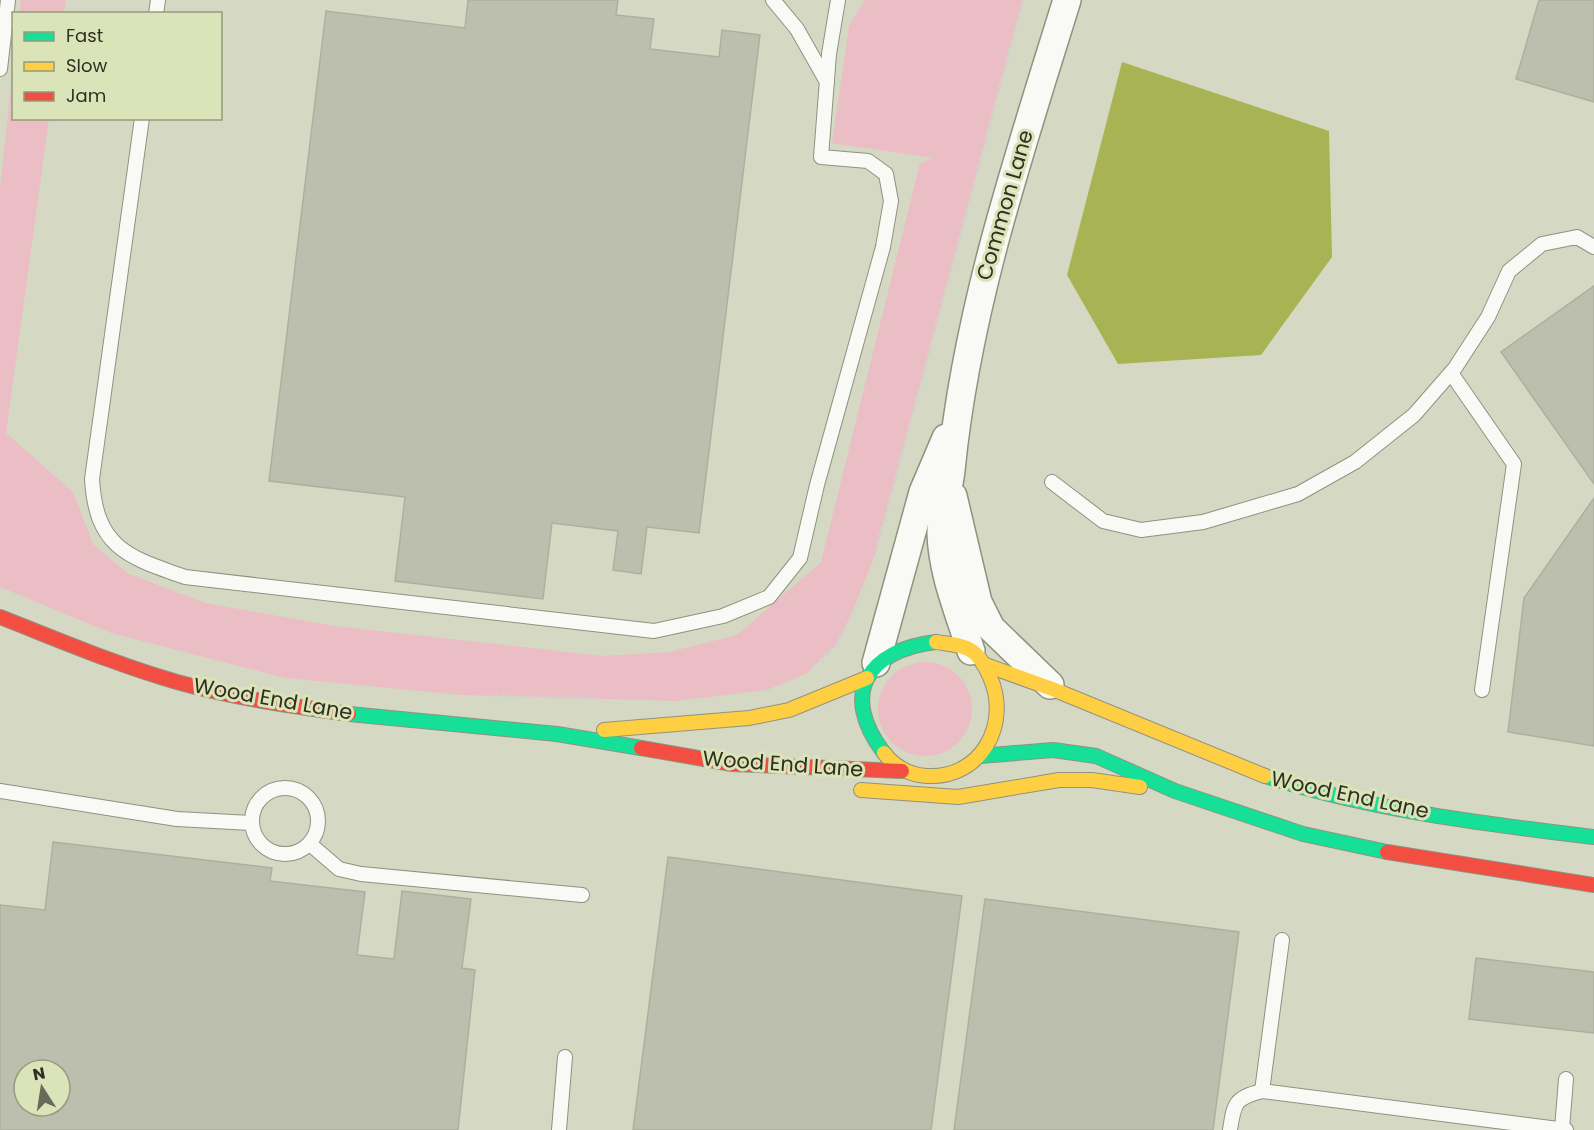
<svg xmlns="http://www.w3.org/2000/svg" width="1594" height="1130" font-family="Poppins,sans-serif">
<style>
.green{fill:#eabec4}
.water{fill:#a8b453}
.building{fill:#bcbfad;stroke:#adb09f;stroke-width:1.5;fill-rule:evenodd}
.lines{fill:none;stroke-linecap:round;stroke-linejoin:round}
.lane-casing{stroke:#8f9280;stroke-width:16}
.street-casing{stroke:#8f9280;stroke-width:30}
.fast-casing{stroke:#8f9280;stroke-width:16}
.slow-casing{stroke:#8f9280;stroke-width:16}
.jam-casing{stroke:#8f9280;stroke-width:16}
.path{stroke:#d2d3cc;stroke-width:4;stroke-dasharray:3 4.5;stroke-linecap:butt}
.lane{stroke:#f9f9f6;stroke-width:14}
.street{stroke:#f9f9f6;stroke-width:27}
.fast{stroke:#16e098;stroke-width:14}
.slow{stroke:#ffcf43;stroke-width:14}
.jam{stroke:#f24e42;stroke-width:14}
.labels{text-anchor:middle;stroke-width:6;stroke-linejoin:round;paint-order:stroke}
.street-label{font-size:21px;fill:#2d3020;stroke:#dbe3b9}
</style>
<rect width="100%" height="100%" fill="#d5d9c3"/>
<!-- green -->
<g class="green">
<path d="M21,0H66L64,13H19Z"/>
<path d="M865,0H1023L875,555L848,623L836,645L806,674L767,690L677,701L462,695L285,678L111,633L0,587V189L13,67L14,118L49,119L6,433L73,492L93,544L127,573L205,603L335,626L603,656L669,652L737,635L821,562L920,163L933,158L832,143L849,26Z"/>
<circle cx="925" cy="709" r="47"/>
</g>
<!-- water -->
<path class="water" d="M1122,62L1329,131L1332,257L1261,355L1118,364L1067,275Z"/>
<!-- building -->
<g class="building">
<path d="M468,0H618L616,15L654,19L650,49L719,57L722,30L760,35L699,533L647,527L641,574L613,570L618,531L552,523L543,599L395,581L405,497L269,481L326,11L465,28Z"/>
<path d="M1539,0H1594V102L1516,79Z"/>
<path d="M1594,286V484L1501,352Z"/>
<path d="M1594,498V746L1508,732L1524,598Z"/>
<path d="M53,842L272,868L270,881L365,892L357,955L394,959L402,891L471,899L462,968L475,970L458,1130H0V905L45,910ZM24,1070H60V1106H24Z"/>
<path d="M668,857L962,896L931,1130H633Z"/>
<path d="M985,899L1239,932L1213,1130H954Z"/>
<path d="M1476,958L1594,972V1033L1469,1019Z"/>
</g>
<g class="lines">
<!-- lane casing -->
<g class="lane-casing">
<g id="lane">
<path d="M773,0L797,29L827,82"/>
<path d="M156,14L158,0"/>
<path d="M0,69L8,0"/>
<path d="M142,118L92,479C96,548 128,557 185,577L654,631L723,616L769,597L800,558L817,485L883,247L891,201L886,174L868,161L821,157L829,54L838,0"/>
<path d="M1451,373L1514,464L1482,690"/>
<path d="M1052,482L1103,521L1141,530L1203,522L1298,494L1355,462L1414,415L1455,368L1488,317L1509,271L1542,244L1577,237L1594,247"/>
<circle cx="285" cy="821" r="33"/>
<path d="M0,791L177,819L251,823"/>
<path d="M310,844L339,869L361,874L582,895"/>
<path d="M1262,1091L1282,940"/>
<path d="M1562,1129L1566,1079"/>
<path d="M559,1130L565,1057"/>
<path d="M1230,1130C1234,1103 1235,1098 1262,1091L1566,1130"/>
</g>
</g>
<!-- street casing -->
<g class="street-casing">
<g id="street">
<path d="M953,496L978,602L991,628L1050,685"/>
<path d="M971,651C959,613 942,573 941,533C941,512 949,491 951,470C967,308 1019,155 1067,0"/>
<path d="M876,663L923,492L946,438"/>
</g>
</g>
<!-- fast casing -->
<g class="fast-casing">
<g id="fast">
<path d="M349,714L557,734L641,748"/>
<path d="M884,753C839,694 867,650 936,642"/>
<path d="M980,756L1053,750L1096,756L1175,791L1303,834L1387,852"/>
<path d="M1265,776C1371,810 1484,824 1594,837"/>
</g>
</g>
<!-- slow casing -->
<g class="slow-casing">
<g id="slow">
<path d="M983,664L1055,690L1265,776"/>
<path d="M604,730L749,718L789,710L867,678"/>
<path d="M884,753C895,767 909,775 927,776C981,779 1011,724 990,677C986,668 980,656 972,651C962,644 947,644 936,642"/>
<path d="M861,790L958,797L1059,780H1092L1140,787"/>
</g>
</g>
<!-- jam casing -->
<g class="jam-casing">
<g id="jam">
<path d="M0,617C59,640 117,665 177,682C234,698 291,706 349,714"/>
<path d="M641,748L732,764L902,771"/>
<path d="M1387,852L1594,885"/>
</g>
</g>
<!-- path -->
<g class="path">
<path d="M878,544L1023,0"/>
<path d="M814,666L836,645L867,586"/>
<path d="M494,696L600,699"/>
</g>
<!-- lane -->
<use href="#lane" class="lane"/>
<!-- street -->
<use href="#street" class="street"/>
<!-- fast -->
<use href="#fast" class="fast"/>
<!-- slow -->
<use href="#slow" class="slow"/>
<!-- jam -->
<use href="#jam" class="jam"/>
</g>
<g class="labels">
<!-- street labels -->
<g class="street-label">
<text transform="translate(1005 205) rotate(-74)" y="7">Common Lane</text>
<text transform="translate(273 699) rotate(10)" y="7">Wood End Lane</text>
<text transform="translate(783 764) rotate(4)" y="7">Wood End Lane</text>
<text transform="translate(1350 795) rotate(12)" y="7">Wood End Lane</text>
</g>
</g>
<!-- legend -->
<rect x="12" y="12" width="210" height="108" fill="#dbe3b9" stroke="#959b7c" stroke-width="1.5"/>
<rect x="24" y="32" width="30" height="9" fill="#16e098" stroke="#959b7c" stroke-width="1.5"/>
<text x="66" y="42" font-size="18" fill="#2d3020">Fast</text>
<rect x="24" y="62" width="30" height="9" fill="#ffcf43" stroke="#959b7c" stroke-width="1.5"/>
<text x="66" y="72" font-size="18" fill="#2d3020">Slow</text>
<rect x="24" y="92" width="30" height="9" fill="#f24e42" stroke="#959b7c" stroke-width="1.5"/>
<text x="66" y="102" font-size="18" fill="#2d3020">Jam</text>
<!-- north arrow -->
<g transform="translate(42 1088) rotate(348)"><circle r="28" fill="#dbe3b9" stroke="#959b7c" stroke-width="1.5"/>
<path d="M0-4.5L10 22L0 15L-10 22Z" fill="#686b59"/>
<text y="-9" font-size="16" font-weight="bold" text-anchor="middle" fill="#2d3020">N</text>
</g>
</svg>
